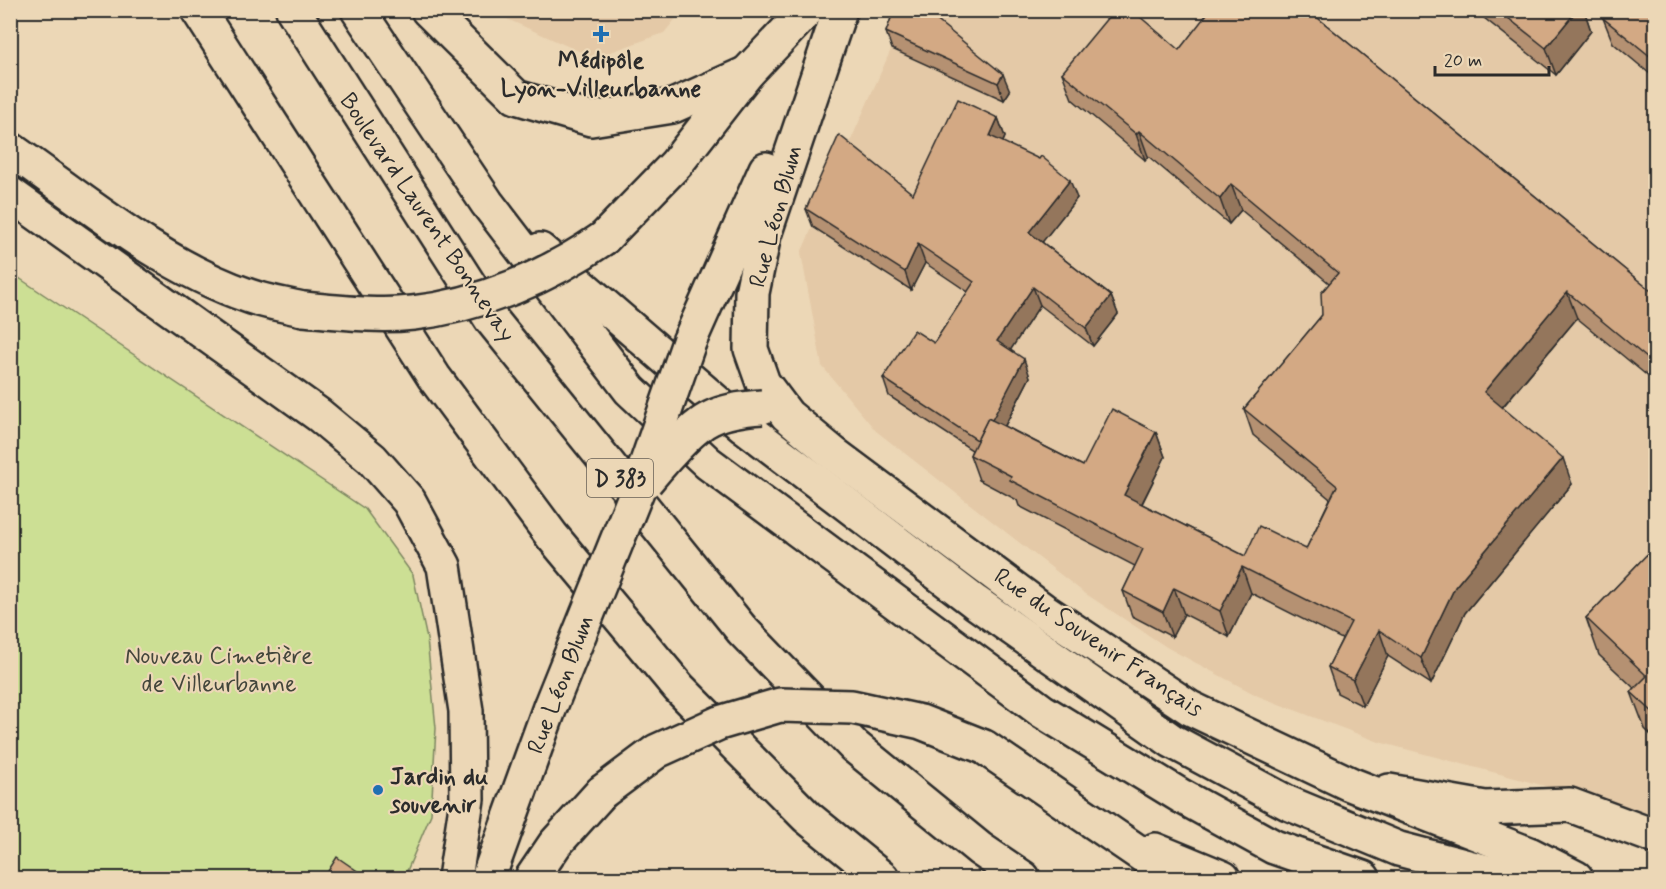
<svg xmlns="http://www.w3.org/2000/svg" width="1666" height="889" font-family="Mynerve,sans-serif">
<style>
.built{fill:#e4c9a7}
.green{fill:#ccdf94;stroke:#7c8560;stroke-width:1.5}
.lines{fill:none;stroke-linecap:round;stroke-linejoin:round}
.street-casing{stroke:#2b2b2b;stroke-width:38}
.secondary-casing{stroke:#2b2b2b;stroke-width:38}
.highway-casing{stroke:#2b2b2b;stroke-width:38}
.street{stroke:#ecd7b6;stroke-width:33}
.secondary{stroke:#ecd7b6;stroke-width:33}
.highway{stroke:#ecd7b6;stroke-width:33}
.secondary-bridge-casing{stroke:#2b2b2b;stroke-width:38;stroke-linecap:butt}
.highway-bridge-casing{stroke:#2b2b2b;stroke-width:38;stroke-linecap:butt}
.secondary-bridge{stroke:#ecd7b6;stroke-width:33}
.highway-bridge{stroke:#ecd7b6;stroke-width:33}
.wall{fill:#b59172;stroke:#2b2b2b;stroke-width:1.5}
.shaded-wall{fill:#94765c;stroke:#2b2b2b;stroke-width:1.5}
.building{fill:#d3a984;stroke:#2b2b2b;stroke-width:1.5}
.poi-dot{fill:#1f6fb2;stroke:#ecd7b6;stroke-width:2}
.labels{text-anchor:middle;stroke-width:4.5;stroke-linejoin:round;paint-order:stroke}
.shield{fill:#ecd7b6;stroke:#655f55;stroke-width:1.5}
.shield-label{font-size:22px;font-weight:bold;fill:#2b2b2b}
.poi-label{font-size:24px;font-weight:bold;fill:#2b2b2b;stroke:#ecd7b6}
.street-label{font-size:24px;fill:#2b2b2b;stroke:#ecd7b6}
.park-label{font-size:24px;fill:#43463b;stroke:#ecd7b6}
</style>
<rect width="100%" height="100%" fill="#ecd7b6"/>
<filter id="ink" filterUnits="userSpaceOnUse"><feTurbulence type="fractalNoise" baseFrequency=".0167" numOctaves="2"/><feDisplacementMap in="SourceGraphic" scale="12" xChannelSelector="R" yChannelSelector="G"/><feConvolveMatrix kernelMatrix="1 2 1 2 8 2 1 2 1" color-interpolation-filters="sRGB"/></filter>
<g filter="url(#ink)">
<!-- built -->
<g class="built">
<path d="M489,11L682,10V11L664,33L594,58Z"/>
<path d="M908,11H1655V815L1379,742L1258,696L1168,648L1083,592L876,431L822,366L801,253Z"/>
</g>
<!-- green -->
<path class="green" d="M10,272L365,509L413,575L427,639L436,728L431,814L404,878H11Z"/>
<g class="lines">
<!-- street casing -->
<g class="street-casing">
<path id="street" d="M1389,791L1485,808L1570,805L1656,837"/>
</g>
<!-- secondary casing -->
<g class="secondary-casing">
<g id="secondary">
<path d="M840,10L764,235L752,293L751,349L763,383L787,415L834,454L1043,610L1190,708L1350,784L1529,854L1576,878"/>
<path d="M689,342L766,169"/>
<path d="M488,878L550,707"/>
</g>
</g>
<!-- highway casing -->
<g class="highway-casing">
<g id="highway">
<path d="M198,10L434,377L552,536L679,688L807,817L882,878"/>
<path d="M293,10L491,319L742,630L854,746L980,849L1023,878"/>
<path d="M358,10L487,203L630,390L708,463L1042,711L1181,796L1274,847L1363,878"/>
<path d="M428,10L516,97L591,119L673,106L747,73"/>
<path d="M10,149C86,202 161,266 249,296C266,302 285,305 303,309"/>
<path d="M10,194L319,415L372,459L409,501L444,566L466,711L467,799L455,878"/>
<path d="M604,238L676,164L747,73L807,10"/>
<path d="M540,250L744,426L975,602L1172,741L1288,803L1399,849L1510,878"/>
<path d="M984,747L1176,878"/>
<path d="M1155,850L1223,878"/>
<path d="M532,878L555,844L602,792"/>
</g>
</g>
<!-- street -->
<use href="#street" class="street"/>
<!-- secondary -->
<use href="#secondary" class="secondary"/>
<!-- highway -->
<use href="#highway" class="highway"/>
<!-- secondary-bridge casing -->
<g class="secondary-bridge-casing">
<g id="secondary-bridge">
<path d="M646,481C661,463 691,427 711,418C727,410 746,408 762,407"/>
<path d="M550,707L637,491L689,342"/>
</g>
</g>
<!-- highway-bridge casing -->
<g class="highway-bridge-casing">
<g id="highway-bridge">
<path d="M303,309C339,312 377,317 413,313C482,305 548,277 604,238"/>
<path d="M602,792L657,751L719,723L780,705L852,707L921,722L984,747"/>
</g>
</g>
<!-- secondary-bridge -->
<use href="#secondary-bridge" class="secondary-bridge"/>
<!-- highway-bridge -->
<use href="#highway-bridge" class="highway-bridge"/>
</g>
<!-- wall -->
<g class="wall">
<path d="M894,10L1010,91L1004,100L892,49L886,32Z"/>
<path d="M1202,10H1308L1656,295V383L1577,318L1502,408L1572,484L1465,613L1431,684L1388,656L1363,706L1337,693L1328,667L1342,639L1251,593L1229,637L1184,614L1172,637L1132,616L1123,591L1135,566L1019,506L1017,500L979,480L970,455L972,450L889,396L883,378L934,343L968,292L925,263L911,290L813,227L806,209L913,194L998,118L1005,137L1003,142L1077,198L1042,242L1111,296L1118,314L1093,346L1040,305L1010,350L1030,377L1005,426L1083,466L1156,432L1165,457L1142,504L1245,556L1306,549L1330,499L1253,435L1244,409L1322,315L1329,283L1241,210L1229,224L1148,156L1145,160L1072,99L1062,73L1179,50L1207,15Z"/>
<path d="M1474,10H1584L1591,31L1556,75Z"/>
<path d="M1656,10V79L1613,43L1603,18Z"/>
<path d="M1656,545V740L1645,729L1631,692L1635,689L1599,655L1586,618Z"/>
</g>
<!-- shaded-wall -->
<g class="shaded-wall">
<path d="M1577,10H1584L1591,31L1556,75L1546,48Z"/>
<path d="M1003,74L1010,91L1004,100L998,83Z"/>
<path d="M998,118L1005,137L997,154L990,136Z"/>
<path d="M1139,131L1148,156L1145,160L1136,134Z"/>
<path d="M1070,180L1077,198L1036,250L1029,232Z"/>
<path d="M1231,184L1241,210L1229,224L1220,199Z"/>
<path d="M918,244L925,263L911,290L905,272Z"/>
<path d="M1033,287L1040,305L1004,360L997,341Z"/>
<path d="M1567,292L1577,318L1493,418L1484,392Z"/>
<path d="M1111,296L1118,314L1093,346L1086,328Z"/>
<path d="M1656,347V382L1647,358Z"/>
<path d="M1024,359L1030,377L987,460L980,442Z"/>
<path d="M1156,432L1165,457L1133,521L1124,495Z"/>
<path d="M1563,458L1572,484L1465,613L1431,684L1421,658L1455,587Z"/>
<path d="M1242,567L1251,593L1229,637L1220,611Z"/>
<path d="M1174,588L1184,614L1172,637L1163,612Z"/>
<path d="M1379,630L1388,656L1363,706L1353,680Z"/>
</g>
<!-- building -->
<g class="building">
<path d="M894,10H924L1003,74L998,83L886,32Z"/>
<path d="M1114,10H1132L1179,50L1210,10H1308L1656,295V347L1647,358L1567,292L1484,392L1563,458L1455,587L1421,658L1379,630L1353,680L1328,667L1351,622L1242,567L1220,611L1174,588L1163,612L1123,591L1143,549L1010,480L1011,476L970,455L988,418L1083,466L1112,409L1156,432L1124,495L1245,556L1259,526L1306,549L1337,486L1244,409L1322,315L1321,293L1338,273L1231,184L1220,199L1139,131L1136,134L1062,73Z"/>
<path d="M1498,10H1577L1546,48Z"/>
<path d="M1609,10H1656V61L1603,18Z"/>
<path d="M958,99L998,118L990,136L1039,159L1041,156L1070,180L1029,232L1111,296L1086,328L1033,287L997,341L1024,359L992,420L988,418L977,440L883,378L914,330L934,343L974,282L918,244L905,272L806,209L839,135L913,194Z"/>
<path d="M1656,545V715L1631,692L1647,676L1586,618Z"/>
<path d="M337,857L369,879H323Z"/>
</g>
</g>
<!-- markers -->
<g class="poi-dot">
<path d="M598 25h6v6h6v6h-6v6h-6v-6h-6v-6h6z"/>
<circle cx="378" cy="790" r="6"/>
</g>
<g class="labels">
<!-- shield labels -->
<rect class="shield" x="587" y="459" width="66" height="38" rx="4.5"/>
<g class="shield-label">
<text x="620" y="486">D 383</text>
</g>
<!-- poi labels -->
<g class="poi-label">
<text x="601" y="68">Médipôle<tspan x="601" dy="28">Lyon-Villeurbanne</tspan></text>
<text x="390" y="784" text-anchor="start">Jardin du<tspan x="390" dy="28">souvenir</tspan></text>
</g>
<!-- street labels -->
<g class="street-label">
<text transform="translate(775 216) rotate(-75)" y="8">Rue Léon Blum</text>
<text transform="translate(428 217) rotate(56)" y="8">Boulevard Laurent Bonnevay</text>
<text transform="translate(1099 642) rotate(34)" y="8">Rue du Souvenir Français</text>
<text transform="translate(560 684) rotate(-69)" y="8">Rue Léon Blum</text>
</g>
<!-- park labels -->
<g class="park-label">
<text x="219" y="663">Nouveau Cimetière<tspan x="219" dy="28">de Villeurbanne</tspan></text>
</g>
</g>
<!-- margin -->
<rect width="1666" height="889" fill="none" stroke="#ecd7b6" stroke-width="36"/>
<rect x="18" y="18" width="1630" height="853" fill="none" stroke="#2b2b2b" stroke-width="2" filter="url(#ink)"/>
<!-- scale -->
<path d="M1435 66v9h114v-9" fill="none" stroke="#2b2b2b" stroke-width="3"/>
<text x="1444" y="66" font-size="18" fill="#2b2b2b" stroke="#ecd7b6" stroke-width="4.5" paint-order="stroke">20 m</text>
</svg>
